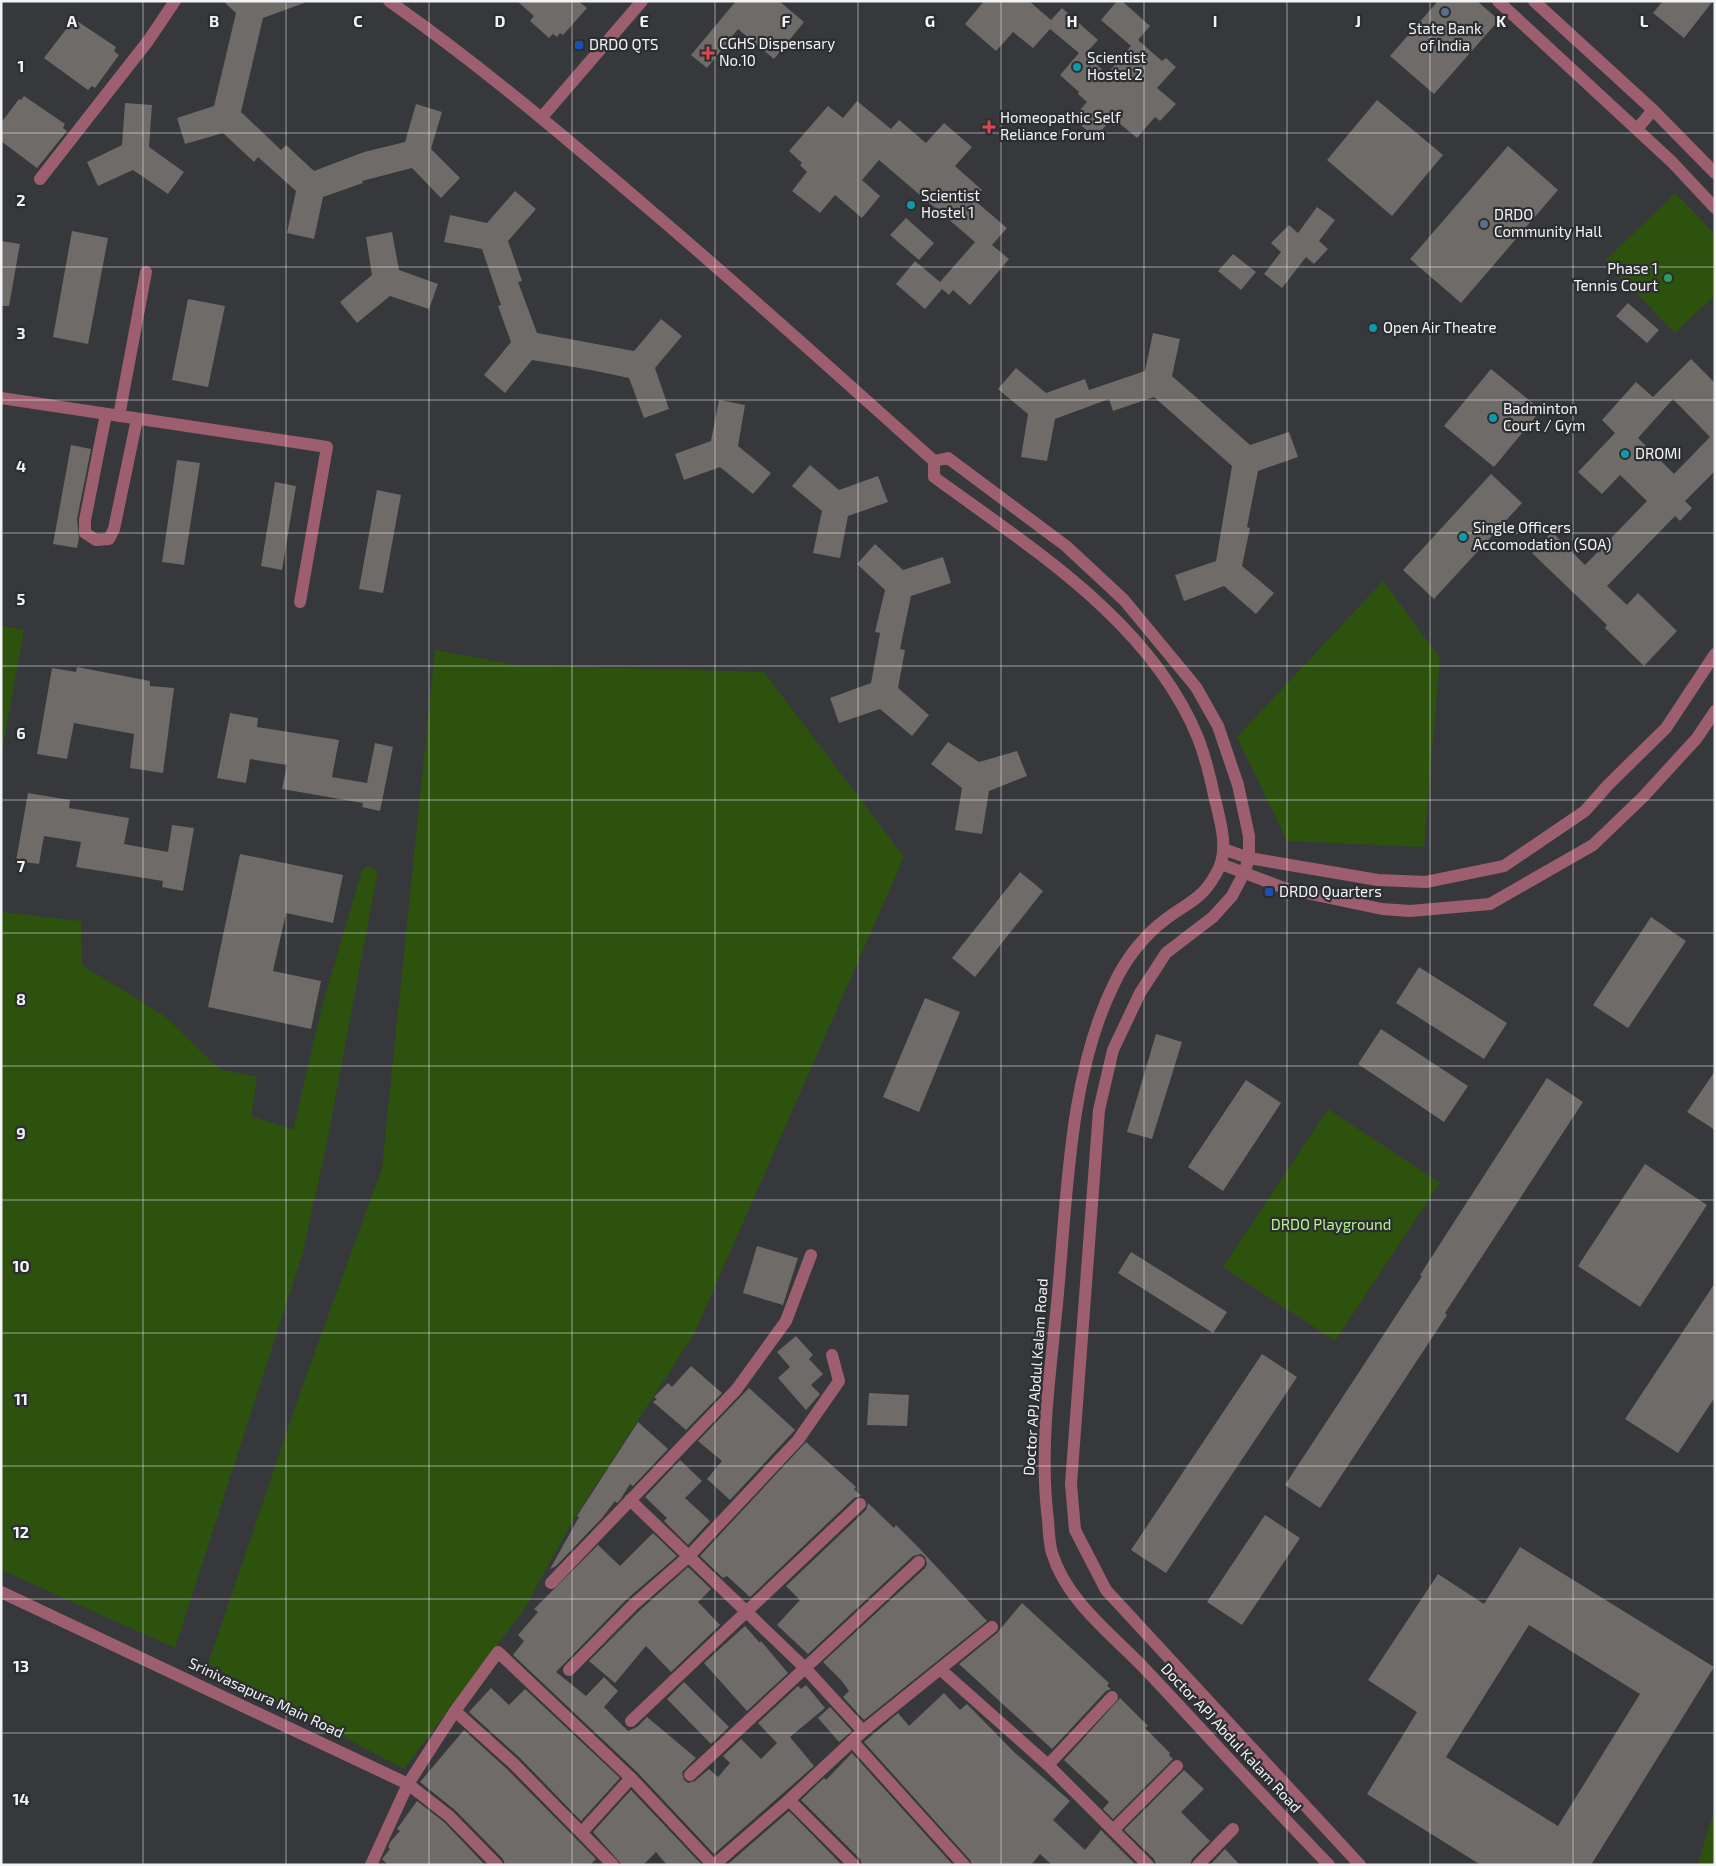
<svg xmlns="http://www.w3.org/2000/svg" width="1716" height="1866" font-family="'Exo 2',sans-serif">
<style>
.green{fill:#2d520d}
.building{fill:#6f6b68;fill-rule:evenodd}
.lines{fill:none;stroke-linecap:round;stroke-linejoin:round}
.minor{stroke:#9d5f6f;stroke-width:12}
.grid{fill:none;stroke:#f2f3f5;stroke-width:1;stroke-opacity:0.55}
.service-dot{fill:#5c6f8a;stroke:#2c2e31;stroke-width:2}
.transit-dot{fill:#1a4fb4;stroke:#2c2e31;stroke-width:2}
.health-dot{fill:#e0444e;stroke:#2c2e31;stroke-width:2}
.culture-dot{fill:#0f9aa8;stroke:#2c2e31;stroke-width:2}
.leisure-dot{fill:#2e9e5b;stroke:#2c2e31;stroke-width:2}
.labels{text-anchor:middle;stroke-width:4.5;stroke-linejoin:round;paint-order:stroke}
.poi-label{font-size:15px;fill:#f2f3f5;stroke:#2c2e31;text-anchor:start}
.park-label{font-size:15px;fill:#b5f68c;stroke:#2c2e31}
.street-label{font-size:15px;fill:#f2f3f5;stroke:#2c2e31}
.grid-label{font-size:16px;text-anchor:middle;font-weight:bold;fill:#f2f3f5;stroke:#2c2e31;stroke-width:4.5;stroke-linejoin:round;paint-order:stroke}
</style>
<rect width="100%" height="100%" fill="#36383b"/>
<!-- green -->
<g class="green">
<path d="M1675,193L1715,234V295L1675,333L1605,261Z"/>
<path d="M1383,581L1440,658L1424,847L1287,841L1237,737Z"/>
<path d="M1,626L24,630L1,757Z"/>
<path d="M435,650L516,665L764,672L904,857L694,1334L572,1522L525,1608L404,1769L208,1664L301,1390L382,1168Z"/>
<path d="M367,866L376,869L377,876L327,1142L303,1252L175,1648L1,1570V912L81,921L82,965L166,1017L219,1069L257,1077L251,1116L293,1130L323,1003L362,870Z"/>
<path d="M1328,1109L1440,1183L1335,1341L1223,1267Z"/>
<path d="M1715,1807V1865H1697L1698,1863Z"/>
</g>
<!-- building -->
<g class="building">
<path d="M223,1H304V3L263,18L241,112L281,150L286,145L314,171L364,152L405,142L416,104L442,112L431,149L460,178L441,198L412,168L362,181L363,183L323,197L314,239L287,233L296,191L258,157L254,162L223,133L185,144L177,118L214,106L236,13Z"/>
<path d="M517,1H578L587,8L563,35L560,33L557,37L553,34L549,38L530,21L534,16Z"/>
<path d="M736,1H779L804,22L774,59L738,29L707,68L691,55Z"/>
<path d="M984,1H1029L1051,20L1062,8L1098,40L1085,54L1107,74L1131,46L1101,20L1117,1H1122L1150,26L1138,40L1162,61L1166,58L1176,67L1157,88L1176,104L1160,121L1155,117L1137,138L1118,122L1114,126L1109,122L1095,138L1073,118L1087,102L1078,94L1079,92L1060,75L1079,53L1050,29L1033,48L1013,32L996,51L965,24Z"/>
<path d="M1438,1H1477L1499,20L1434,94L1390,56Z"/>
<path d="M1663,1H1713L1684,38L1653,13Z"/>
<path d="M74,19L116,47L114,51L119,55L95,88L92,86L88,90L44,58Z"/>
<path d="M24,96L65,124L63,128L67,131L37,168L1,141V123L19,99L21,100Z"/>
<path d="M1377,100L1443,155L1392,216L1327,160Z"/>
<path d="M857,101L891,129L899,120L926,143L944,123L972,147L955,166L982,190L973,199L1007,228L992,245L1009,259L970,305L953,290L949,295L942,289L925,309L896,284L915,261L940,282L975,242L879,160L862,180L880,196L862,218L835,195L820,213L792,191L807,172L800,165L802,163L789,151L828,106L843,118Z"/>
<path d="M125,103L152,105L149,147L184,172L168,194L133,170L98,186L87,162L122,145Z"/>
<path d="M1508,146L1558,190L1461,303L1410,259Z"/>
<path d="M515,191L536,209L508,241L522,281L518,282L537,333L634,351L661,319L682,336L655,368L669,409L644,418L629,378L591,370L532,360L505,393L484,375L511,342L498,306L501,305L482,249L444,242L450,215L487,223Z"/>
<path d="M1317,207L1335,220L1319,241L1328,249L1314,264L1306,257L1282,288L1264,274L1281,252L1271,243L1289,225L1298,233Z"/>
<path d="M906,218L934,243L919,260L890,235Z"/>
<path d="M72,231L108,238L88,344L53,337Z"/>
<path d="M392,232L399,270L438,284L429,309L390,296L357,323L340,302L372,275L366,237Z"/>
<path d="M1,241L20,244L9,306H1Z"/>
<path d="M1233,254L1256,272L1241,290L1218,271Z"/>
<path d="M188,299L225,306L208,387L172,380Z"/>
<path d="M1628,303L1659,330L1647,343L1616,316Z"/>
<path d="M1153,333L1180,339L1172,376L1250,445L1289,432L1298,457L1258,471L1247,527L1250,528L1242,566L1274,593L1256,614L1224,586L1184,601L1175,575L1216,561L1232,466L1154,397L1113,411L1109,399L1055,419L1047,461L1021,457L1028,414L998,389L1016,368L1046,393L1085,379L1089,390L1145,371Z"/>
<path d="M1691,359L1715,383V471L1685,501L1692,508L1680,521L1675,516L1607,586L1627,605L1638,593L1677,631L1644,666L1605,628L1607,625L1532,553L1552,532L1585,565L1647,501L1620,475L1602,494L1578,472L1615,433L1602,420L1636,382L1653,397ZM1673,399L1710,437L1674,474L1638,438Z"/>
<path d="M1491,369L1541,410L1494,467L1444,426Z"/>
<path d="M719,400L745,405L738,446L771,473L753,494L720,467L684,480L675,454L711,441Z"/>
<path d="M71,445L91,449L77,519L79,538L77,548L53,544Z"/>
<path d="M177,460L200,463L184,565L162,562Z"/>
<path d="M810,465L839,490L878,476L888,502L848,516L840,558L813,553L822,511L792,486Z"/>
<path d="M1491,474L1522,503L1434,599L1403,570Z"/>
<path d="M275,482L296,486L282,570L261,566Z"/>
<path d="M377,490L401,495L383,593L359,589Z"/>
<path d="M875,544L903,570L943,557L951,583L911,596L900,649L905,650L898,688L929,715L912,736L880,709L839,723L830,698L871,683L880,633L875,632L885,590L857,564Z"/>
<path d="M77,667L150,681V686L174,688L163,773L130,768L134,734L74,723L67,759L37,754L52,668L76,672Z"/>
<path d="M230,713L258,718L257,727L339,740L332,777L367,783L375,743L393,747L380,811L362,807L363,803L282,789L287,765L250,759L246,783L217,778Z"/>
<path d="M948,742L979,762L1017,751L1027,776L989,791L982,834L955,830L962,788L931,764Z"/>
<path d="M28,793L70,800L69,808L129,818L124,844L168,852L172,825L194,828L183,891L162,887L163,881L76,867L81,842L44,836L39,864L16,861Z"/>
<path d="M240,854L343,875L333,923L286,913L273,971L321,981L311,1029L208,1007Z"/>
<path d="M1020,872L1043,891L975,977L952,958Z"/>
<path d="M1651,917L1686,941L1628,1028L1593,1005Z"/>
<path d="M1419,967L1507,1023L1484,1059L1396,1003Z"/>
<path d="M925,998L960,1012L919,1112L883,1097Z"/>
<path d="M1381,1029L1468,1086L1444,1122L1358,1064Z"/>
<path d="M1156,1034L1182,1042L1152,1139L1127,1132Z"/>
<path d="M1715,1071V1130L1687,1112Z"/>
<path d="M1547,1078L1583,1102L1445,1313L1447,1315L1320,1508L1285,1485L1422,1276L1420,1275Z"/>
<path d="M1246,1080L1281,1103L1223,1191L1188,1167Z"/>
<path d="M1645,1164L1707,1205L1640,1307L1578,1266Z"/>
<path d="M757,1246L798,1258L783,1305L743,1293Z"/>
<path d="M1131,1252L1227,1312L1213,1333L1118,1273Z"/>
<path d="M1715,1283V1397L1678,1453L1625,1419Z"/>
<path d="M796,1336L813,1355L809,1359L823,1374L811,1385L820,1394L806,1410L778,1378L790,1367L777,1352Z"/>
<path d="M1262,1354L1297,1377L1166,1573L1131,1550Z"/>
<path d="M691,1366L722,1393L686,1430L653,1402L657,1399L654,1397L668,1383L672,1387Z"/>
<path d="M749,1388L795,1430L730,1500L707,1479L722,1461L698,1441Z"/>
<path d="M869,1393L909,1395L907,1426L867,1425Z"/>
<path d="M638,1422L668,1449L633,1486L630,1484L620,1500L617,1503L615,1501L602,1518L556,1566L550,1569L579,1517L577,1516Z"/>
<path d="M806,1442L856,1487L854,1489L861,1496L854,1498L750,1597L727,1576L723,1578L700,1556Z"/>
<path d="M680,1460L702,1481L685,1498L710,1521L688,1545L664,1521L667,1518L645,1497Z"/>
<path d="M868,1503L894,1528L896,1525L918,1547L987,1621L864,1720L843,1697L849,1691L841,1680L823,1662L925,1568L927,1564L925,1557L921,1554L913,1556L808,1654L777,1625L800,1600L786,1586L866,1510Z"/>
<path d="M1265,1515L1300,1538L1242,1625L1207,1602Z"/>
<path d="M653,1533L677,1556L627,1599L556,1672L586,1696L604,1677L618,1691L604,1707L628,1731L637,1727L647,1717L696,1758L682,1772L684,1780L688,1783L695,1781L709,1769L718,1777L730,1763L723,1756L741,1739L761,1759L777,1743L758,1723L798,1686L801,1689L806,1685L825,1708L790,1737L814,1766L714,1854L637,1772L513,1655L524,1641L518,1635L538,1612L534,1609L598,1545L620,1566Z"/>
<path d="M1520,1547L1714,1667L1591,1865H1481L1367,1794L1417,1712L1368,1680L1438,1574L1484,1604ZM1529,1625L1640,1694L1558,1826L1446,1757Z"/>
<path d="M688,1567L711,1589L698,1602L720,1625L671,1672L646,1646L615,1683L589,1661L639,1611Z"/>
<path d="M1022,1603L1109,1683L1107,1686L1111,1689L1106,1691L1052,1749L959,1664L997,1633Z"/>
<path d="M745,1626L760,1643L761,1641L788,1673L747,1711L704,1663Z"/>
<path d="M684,1682L729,1727L711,1744L667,1699Z"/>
<path d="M491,1688L509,1705L525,1689L620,1778L581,1821L520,1758L469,1712Z"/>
<path d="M944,1693L960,1710L967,1704L1015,1753L1070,1801L1053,1820L1085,1850L1101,1830L1136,1865H1052L1040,1854L1031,1865H972L970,1860L864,1742L898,1713L909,1726Z"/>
<path d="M1120,1698L1148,1726L1145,1728L1170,1753L1169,1755L1173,1759L1113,1819L1103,1809L1109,1802L1064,1760Z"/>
<path d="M830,1707L852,1731L839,1742L818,1718Z"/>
<path d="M464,1730L508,1770L596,1859L590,1865H505L503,1859L455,1810L420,1782Z"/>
<path d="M852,1753L953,1865H862L860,1859L801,1800L824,1778L826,1780Z"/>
<path d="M1184,1770L1204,1789L1181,1812L1210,1841L1192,1859L1190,1865H1156L1154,1859L1124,1830Z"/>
<path d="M631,1790L702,1865H667L656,1852L643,1865H622L593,1832Z"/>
<path d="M417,1801L444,1822L485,1865H388L382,1859L390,1849L388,1847L391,1841L400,1831L397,1829Z"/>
<path d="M789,1811L842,1865H727Z"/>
<path d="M1225,1849L1240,1865H1210Z"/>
</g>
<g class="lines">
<!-- minor -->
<g class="minor">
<path d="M389,1C486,69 574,145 663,221C754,299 844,380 934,461V477C1031,548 1151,622 1198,738C1205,756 1210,776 1214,795C1219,817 1229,846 1219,868C1204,899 1190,901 1166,919C1144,935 1125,960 1114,984C1068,1076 1067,1202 1057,1304C1050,1375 1039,1449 1048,1520C1049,1531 1049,1543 1052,1553C1067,1602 1113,1635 1146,1670C1207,1735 1267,1801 1329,1865"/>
<path d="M1498,1L1672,162L1715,208"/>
<path d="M1534,1L1653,110L1715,173"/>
<path d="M542,117L642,1"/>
<path d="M1637,129L1653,110"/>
<path d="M40,179L148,41L175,1"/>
<path d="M1,398L327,447L300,602"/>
<path d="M106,414L85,520V533L96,540L109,539L114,529L137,419"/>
<path d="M119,416L146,272"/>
<path d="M934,461L948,458L1066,546L1124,600L1196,687L1218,726L1238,785L1249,836V858L1244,873L1232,896L1213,917L1166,953L1140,993L1113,1050L1099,1110L1071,1484L1075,1530L1106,1590L1360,1865"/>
<path d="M1223,849L1249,858L1378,880L1426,882L1504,866L1585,811L1608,785L1666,728L1715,654"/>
<path d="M1221,864L1287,889L1382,909L1410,911L1490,904L1593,845L1643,797L1697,738L1715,711"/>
<path d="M630,1500L805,1668L863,1731"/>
<path d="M551,1583L736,1390L786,1321L811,1255"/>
<path d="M1,1592L408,1784L449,1816L497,1865"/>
<path d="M940,1669L1048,1765L1148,1865"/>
<path d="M569,1670L633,1605L689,1556L798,1440L839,1381L832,1355"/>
<path d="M455,1711L514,1764L613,1865"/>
<path d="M631,1721L860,1504"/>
<path d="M852,1741L964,1865"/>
<path d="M1048,1765L1112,1697"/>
<path d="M690,1775L919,1562"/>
<path d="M789,1800L854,1865"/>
<path d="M1114,1829L1177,1766"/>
<path d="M582,1832L631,1778"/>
<path d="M371,1865L408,1784L455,1711L498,1652L631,1778L713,1865"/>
<path d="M714,1865L789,1800L863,1731L992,1627"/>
<path d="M1198,1865L1233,1829"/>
</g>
</g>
<!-- grid -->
<path class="grid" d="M143,1V1865M286,1V1865M429,1V1865M572,1V1865M715,1V1865M858,1V1865M1001,1V1865M1144,1V1865M1287,1V1865M1430,1V1865M1573,1V1865M1,133H1715M1,267H1715M1,400H1715M1,533H1715M1,666H1715M1,800H1715M1,933H1715M1,1066H1715M1,1200H1715M1,1333H1715M1,1466H1715M1,1599H1715M1,1733H1715"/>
<!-- markers -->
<g class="service-dot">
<circle cx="1445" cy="12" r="5"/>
<circle cx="1484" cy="224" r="5"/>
</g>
<g class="transit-dot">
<rect x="574" y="40" width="10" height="10" rx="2.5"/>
<rect x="1264" y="887" width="10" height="10" rx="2.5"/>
</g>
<g class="health-dot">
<path d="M705.5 45.5h5v5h5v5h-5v5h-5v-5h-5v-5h5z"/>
<path d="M986.5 119.5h5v5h5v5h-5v5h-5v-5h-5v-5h5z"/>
</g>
<g class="culture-dot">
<circle cx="1077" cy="67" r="5"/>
<circle cx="911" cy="205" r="5"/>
<circle cx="1373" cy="328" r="5"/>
<circle cx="1493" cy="418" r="5"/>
<circle cx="1625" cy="454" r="5"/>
<circle cx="1463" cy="537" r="5"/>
</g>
<circle class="leisure-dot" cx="1668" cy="278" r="5"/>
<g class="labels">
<!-- poi labels -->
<g class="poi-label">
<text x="1445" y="34" text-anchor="middle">State Bank<tspan x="1445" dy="17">of India</tspan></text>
<text x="719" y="49">CGHS Dispensary<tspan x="719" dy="17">No.10</tspan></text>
<text x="589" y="50">DRDO QTS</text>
<text x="1087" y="63">Scientist<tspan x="1087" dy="17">Hostel 2</tspan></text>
<text x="1000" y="123">Homeopathic Self<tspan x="1000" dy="17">Reliance Forum</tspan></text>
<text x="921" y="201">Scientist<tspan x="921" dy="17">Hostel 1</tspan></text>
<text x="1494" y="220">DRDO<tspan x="1494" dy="17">Community Hall</tspan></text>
<text x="1658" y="274" text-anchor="end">Phase 1<tspan x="1658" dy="17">Tennis Court</tspan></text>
<text x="1383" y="333">Open Air Theatre</text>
<text x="1503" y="414">Badminton<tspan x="1503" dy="17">Court / Gym</tspan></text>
<text x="1635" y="459">DROMI</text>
<text x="1473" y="533">Single Officers<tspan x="1473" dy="17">Accomodation (SOA)</tspan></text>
<text x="1279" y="897">DRDO Quarters</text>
</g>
<!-- park labels -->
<g class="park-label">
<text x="1331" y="1230">DRDO Playground</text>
</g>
<!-- street labels -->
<g class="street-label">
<text transform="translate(1036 1377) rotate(-86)" y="5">Doctor APJ Abdul Kalam Road</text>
<text transform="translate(266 1698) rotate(25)" y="5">Srinivasapura Main Road</text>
<text transform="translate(1231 1738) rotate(47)" y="5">Doctor APJ Abdul Kalam Road</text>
</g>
</g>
<g class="grid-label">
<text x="72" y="27">A</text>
<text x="214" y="27">B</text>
<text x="358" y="27">C</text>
<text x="500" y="27">D</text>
<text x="644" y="27">E</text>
<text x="786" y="27">F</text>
<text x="930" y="27">G</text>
<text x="1072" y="27">H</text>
<text x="1215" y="27">I</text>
<text x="1358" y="27">J</text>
<text x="1501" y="27">K</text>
<text x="1644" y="27">L</text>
<text x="21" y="72">1</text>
<text x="21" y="206">2</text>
<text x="21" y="339">3</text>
<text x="21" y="472">4</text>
<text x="21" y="605">5</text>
<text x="21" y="739">6</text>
<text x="21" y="872">7</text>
<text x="21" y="1005">8</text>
<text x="21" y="1139">9</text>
<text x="21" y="1272">10</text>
<text x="21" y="1405">11</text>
<text x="21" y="1538">12</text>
<text x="21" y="1672">13</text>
<text x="21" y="1805">14</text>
</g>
<!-- border -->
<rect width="1716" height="1866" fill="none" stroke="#f2f3f5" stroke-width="5"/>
</svg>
